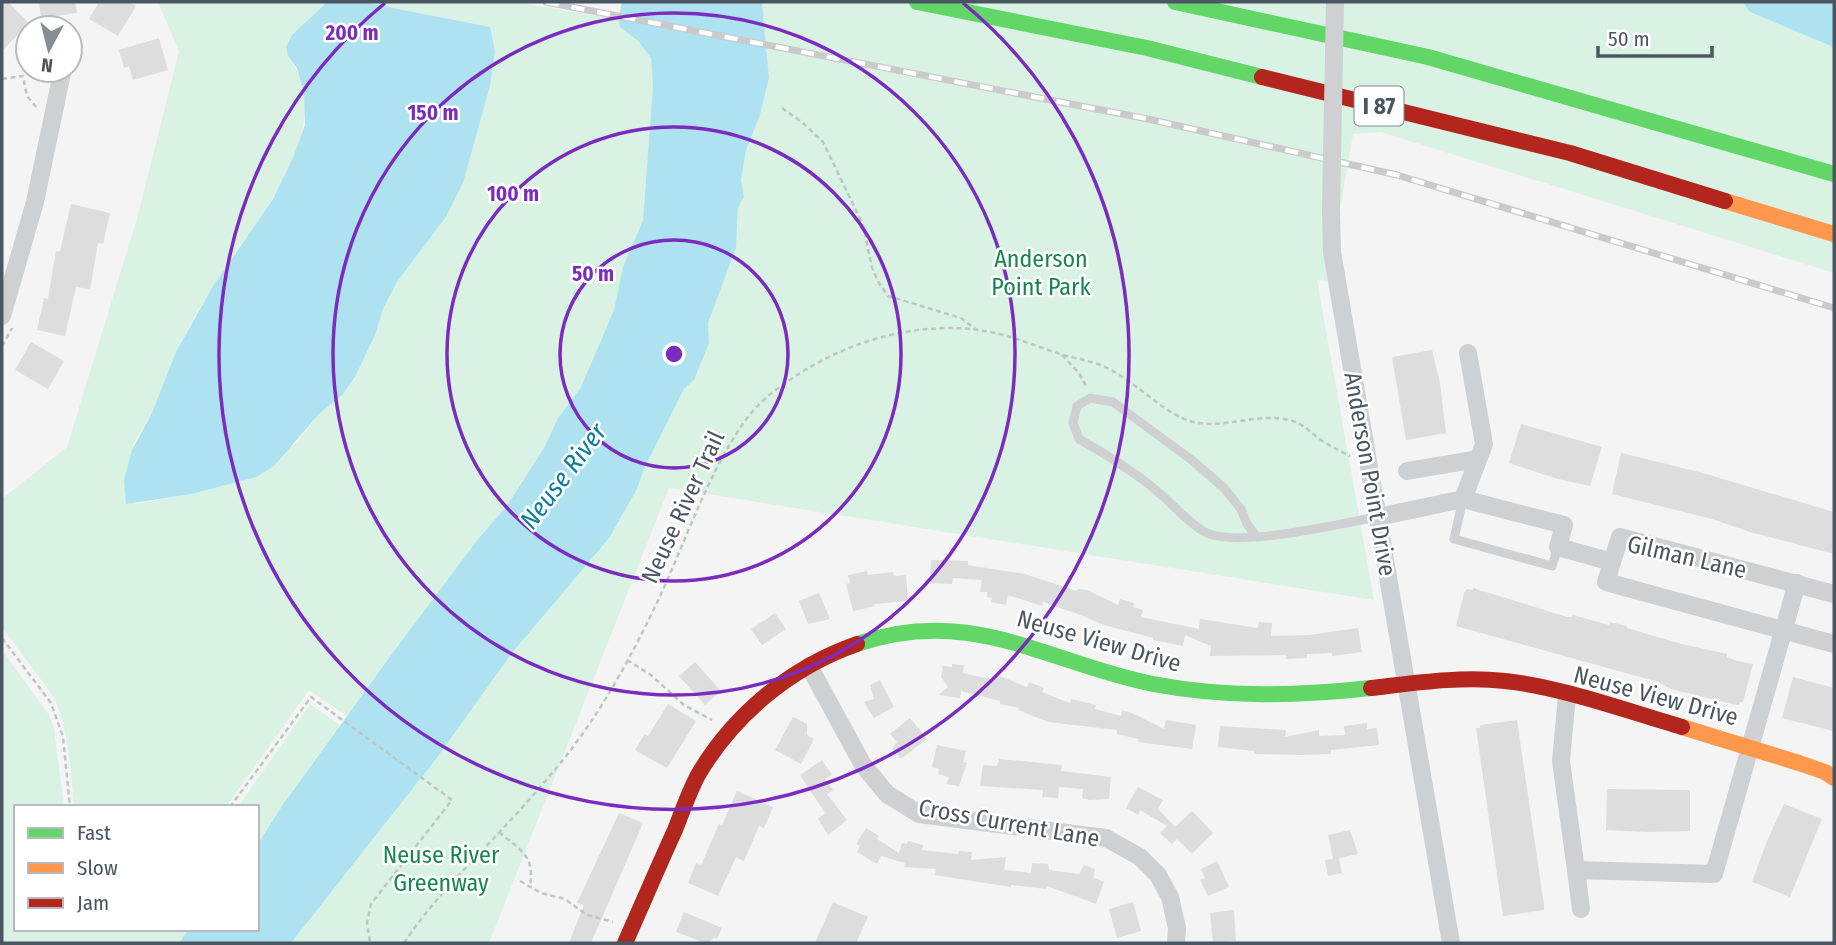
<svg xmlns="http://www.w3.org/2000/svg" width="1836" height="945" font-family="'Fira Sans Condensed',sans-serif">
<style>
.green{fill:#d9f2e3}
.water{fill:#aee2f0}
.building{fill:#ddddde}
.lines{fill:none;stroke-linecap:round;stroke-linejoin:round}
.path{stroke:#bcc7c4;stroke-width:2.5;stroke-dasharray:5 3.5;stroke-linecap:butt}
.lane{stroke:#ced0d2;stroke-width:9}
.street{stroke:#ced0d2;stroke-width:18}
.fast{stroke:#63d668;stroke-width:16}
.slow{stroke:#ff974d;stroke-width:16}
.jam{stroke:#b3261e;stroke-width:16}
.rail-casing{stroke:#c9cacc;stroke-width:7}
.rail{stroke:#fff;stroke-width:4.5;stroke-dasharray:13;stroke-linecap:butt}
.street-bridge{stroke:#ced0d2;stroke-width:18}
.ring{fill:none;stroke:#7b2cbf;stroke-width:3.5}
.labels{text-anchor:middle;stroke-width:5;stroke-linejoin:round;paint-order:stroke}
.shield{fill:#fff;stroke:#808990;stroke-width:2}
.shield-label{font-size:23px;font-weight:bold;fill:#4a5661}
.park-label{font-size:24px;fill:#17864f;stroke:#fff}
.street-label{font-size:24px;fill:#4a5661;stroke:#fff}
.water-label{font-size:26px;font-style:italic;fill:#0c7c9b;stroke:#fff}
.centre{fill:#7b2cbf;stroke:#fff;stroke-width:3.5}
.ring-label{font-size:21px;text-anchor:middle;font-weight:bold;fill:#7b2cbf;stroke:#fff;stroke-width:5;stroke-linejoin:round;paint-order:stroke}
</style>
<rect width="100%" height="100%" fill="#f4f4f4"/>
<!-- green -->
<g class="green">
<path d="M158,2H327L292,35L288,56C343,134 249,225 212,288C199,309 186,331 176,354C167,373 161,394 152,413C146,425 134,438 132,451C129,467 133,487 134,504L192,494L256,477L298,441L319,414L342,395L355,377L375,335L383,309L397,282L446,217L463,183L490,86L495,51L490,27L363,2H517L618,20L620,27L638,41L651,58L653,85L643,220L623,267L614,310L581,387L558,418L544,448L506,507L479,538L347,716L309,690L226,807H74C70,770 70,730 53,696L2,627V499L67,447L136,222L179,51Z"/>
<path d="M762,2H1834V273L1381,132L1353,134L1339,215L1340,281L1317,280L1374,600L669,488L489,943H291L436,759L512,653L637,489L644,469L684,389L694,380L709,343L708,323L736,248L738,208L744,197L741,180L746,150L760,115L769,79Z"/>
<path d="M2,650L49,715L54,728L64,807H16V929H189L179,943H2Z"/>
<path d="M310,704L340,725L284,803L257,845V807H238Z"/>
</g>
<!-- water -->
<g class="water">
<path d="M327,2H363L490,27L495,51L490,86L463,183L446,217L397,282L383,309L375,335L355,377L342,395L319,414L274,466L256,477L192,494L126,504L124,480L132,450L152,413L176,352L213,286L273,199L293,158L305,125L304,93L297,68L288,56L286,47L292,35Z"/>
<path d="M622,2H762L769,78L760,115L746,150L741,180L744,197L738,208L736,248L708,323L709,343L694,380L684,389L644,469L637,489L609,538L512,653L436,759L291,943H179L189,929H257V845L284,803L392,654L479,538L506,507L544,448L558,418L581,387L614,310L623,267L643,220L653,85L651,58L638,41L620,27L618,20Z"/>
<path d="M1743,2H1834V47L1750,12Z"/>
</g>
<!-- building -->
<g class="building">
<path d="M2,2H8L29,23L2,51Z"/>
<path d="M39,2H75L77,13L41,18Z"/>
<path d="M99,2H129L136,6L118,36L89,19Z"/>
<path d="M159,38L168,70L133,80L129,66L124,68L119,50Z"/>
<path d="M71,204L110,213L103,244L98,243L90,289L76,287L65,336L37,330L44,298L48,299L56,251H60Z"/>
<path d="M31,342L64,361L48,389L15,370Z"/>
<path d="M1432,350L1440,383L1446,433L1406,440L1392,357Z"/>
<path d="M1521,424L1602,447L1590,486L1558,479L1509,463Z"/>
<path d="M1621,453L1703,473L1834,512V554L1750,532L1712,519L1612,494Z"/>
<path d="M931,560L968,561V565L1025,574L1077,591L1078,589L1087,590L1118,605L1120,599L1134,603L1133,607L1143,610L1141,617L1199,629L1200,619L1258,628L1259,622L1272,623L1271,636L1309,635L1358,628L1362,652L1332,656V653L1307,654V658L1286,659V655L1210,656L1211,646L1185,635L1183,646L1153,640V638L1104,625L1078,614L1043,602L1042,606L1008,595L1006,605L991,602L992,598L987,597V592H980L982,580L953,578L952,584L930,583Z"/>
<path d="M867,571L868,575L893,572L894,576L906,575L908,601L874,604L875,606L853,611L846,584L850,583L848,575Z"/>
<path d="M1473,588L1567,617H1572L1573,615L1609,625L1610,622L1627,626V628L1678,643L1727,654V657L1738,661L1753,664L1743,702H1740L1739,705L1732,704L1671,689L1658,682L1456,626L1464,593L1467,589L1473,590Z"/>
<path d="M819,593L830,619L808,624L799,601Z"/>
<path d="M775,613L786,629L762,645L751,629Z"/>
<path d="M695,662L721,691L705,705L679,676Z"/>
<path d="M952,664L964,665L963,673L994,680L995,674L1027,687L1029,682L1044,688L1042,692L1070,703L1071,699L1096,705L1095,709L1121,716L1122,710L1132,713L1164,729L1166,720L1196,725L1192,749L1138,742L1139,739L1117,734V730L1048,722L1018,710L1019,708L1000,704V701L961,691L960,698L939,695L948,687L941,677L943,666L952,667Z"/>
<path d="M1793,677L1834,688V731L1782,718Z"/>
<path d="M880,680L894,707L874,718L864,702L874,699L870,685Z"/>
<path d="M668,704L696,721L667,768L635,750L645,734L648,736Z"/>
<path d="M793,717L807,724V735L814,739L801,764L775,750Z"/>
<path d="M910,718L927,739L901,759L892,748L897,742L890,734Z"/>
<path d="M1517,720L1544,905V910L1503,916L1476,728H1480V725Z"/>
<path d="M1367,723V729L1377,728L1379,745L1331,750V754L1301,755L1254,754V751L1218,747L1220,726L1286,730L1285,737L1319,730V736L1345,735L1344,726Z"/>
<path d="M937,745L966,751L963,762L967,763L959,786L947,784L949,777L938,774L939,769L932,767Z"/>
<path d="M999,759L1062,765L1061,771L1111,777L1109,799L1089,800L1082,798L1083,789L1059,787L1058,798L1042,797L1043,790L980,786L983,765L997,766Z"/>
<path d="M822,760L832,775L825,779L833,790L827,794L847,820L828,835L818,819L825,813L800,775Z"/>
<path d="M1138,787L1163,800L1158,809L1175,827L1192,811L1213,833L1192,854L1177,839L1172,844L1160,833L1167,826L1140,810L1138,815L1126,808Z"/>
<path d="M1607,789L1690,790V831L1647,832L1606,830Z"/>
<path d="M737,791L773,807L764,828L759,826L744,861L736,857L718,896L688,883L696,863L701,865L719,824L722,825Z"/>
<path d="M1784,804L1822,819L1790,897L1752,882L1767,841Z"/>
<path d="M619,813L643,823L591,943H569L584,905L577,903Z"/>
<path d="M866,828L879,836L877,839L899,853L902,843L907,844L908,841L923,845L922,850L958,854L959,851L972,852L971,860L1006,857L1004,870L1031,873L1032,863L1048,864L1049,870L1079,874L1084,865L1095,869L1093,877L1104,882L1096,904L1047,886L1046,889L1011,885V887L959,879L935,875L936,869L904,867L905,863L881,856L877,864L857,852L860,846L856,844Z"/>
<path d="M1350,830L1358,854L1339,858L1342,873L1328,876L1325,860L1333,859L1328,835Z"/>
<path d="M1217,861L1229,887L1208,896L1200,880L1205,878L1201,869Z"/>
<path d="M833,902L868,917L856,943H815Z"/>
<path d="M1133,902L1141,931L1117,938L1109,909Z"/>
<path d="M1234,910L1236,941L1213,943L1210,913Z"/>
<path d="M684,912L722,928L717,939L713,938L710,943H705L676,932Z"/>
</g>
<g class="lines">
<!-- path -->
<g class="path">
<path d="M2,79L23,76L27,96L37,108"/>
<path d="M782,108L803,123L823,142L863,225L872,268L879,283L888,296L961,318L977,330"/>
<path d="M2,346L12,328"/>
<path d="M1062,355L1079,373L1087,388"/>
<path d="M2,638L51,703L63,737L70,807"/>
<path d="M627,660L651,675L684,705L712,720"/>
<path d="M230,807L311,697L452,800L371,904L367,922L370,943"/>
<path d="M499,832C521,851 535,855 530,887"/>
<path d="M520,881L541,893L565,899L587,915L613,922"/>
<path d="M404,943C429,905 461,873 492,840C529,801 567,759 596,714C620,677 642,635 661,594C687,537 707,477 742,425C758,401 781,385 805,370C856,339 919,322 979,330C1008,334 1033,345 1060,354C1073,358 1086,360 1098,364C1129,376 1151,402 1180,417C1214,435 1253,411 1289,420C1303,423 1310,432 1321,440C1330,446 1340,451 1350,456"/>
</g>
<!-- lane -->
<g class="lane">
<path d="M1463,499L1454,539L1552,566L1558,547"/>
<path d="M1257,537L1247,524L1241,509L1224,488L1193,461L1113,402L1090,398L1077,406L1073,423L1079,439C1104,453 1128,468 1151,486C1169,500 1184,519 1203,531C1233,550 1341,523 1378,517"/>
</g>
<!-- street -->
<g class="street">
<path d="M1331,209L1332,252L1451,943"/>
<path d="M2,316L35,202L62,73"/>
<path d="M1407,471L1478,459"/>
<path d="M1463,499L1484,444L1468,353"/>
<path d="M1378,517L1463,499L1564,525L1558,547L1612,562L1620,537L1834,594"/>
<path d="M1612,562L1606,582L1834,644"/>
<path d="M809,666L863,765L887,794L919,814L1106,838L1140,857L1158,875L1170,897L1177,928L1176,943"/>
<path d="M1567,695L1561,761L1576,870L1714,874L1797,583"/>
<path d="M1576,870L1581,909"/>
</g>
<!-- fast -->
<g class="fast">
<path d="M917,2L1147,48L1262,77"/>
<path d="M1175,2L1428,57L1834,174"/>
<path d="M857,644C972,605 1045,662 1153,684C1227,698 1297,696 1371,688"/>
</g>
<!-- slow -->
<g class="slow">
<path d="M1725,201L1834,234"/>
<path d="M1682,727L1799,763L1825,772L1834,778"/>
</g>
<!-- jam -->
<g class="jam">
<path d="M1262,77L1570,153L1725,201"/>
<path d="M1371,688C1415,683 1461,676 1505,681C1561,687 1627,711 1682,727"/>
<path d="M625,943C642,905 658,867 675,830C682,812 689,792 698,775C733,715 791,667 857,644"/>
</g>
<!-- rail casing -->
<g class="rail-casing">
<path id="rail" d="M546,2L1148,119L1397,175L1834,308"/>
</g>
<!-- rail -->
<use href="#rail" class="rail"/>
<!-- street-bridge -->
<path class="street-bridge" d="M1331,209L1335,2"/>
</g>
<!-- distance rings -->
<g class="ring">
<circle cx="674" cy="354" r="114"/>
<circle cx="674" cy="354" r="227"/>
<circle cx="674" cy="354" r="341"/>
<path d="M963 3A455 455 0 1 1 385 3"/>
</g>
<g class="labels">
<!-- shield labels -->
<rect class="shield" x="1354.5" y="86.5" width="49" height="39" rx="5"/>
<g class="shield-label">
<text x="1379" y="114">I 87</text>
</g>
<!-- park labels -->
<g class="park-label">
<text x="1041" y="267">Anderson<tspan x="1041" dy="28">Point Park</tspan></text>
<text x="441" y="863">Neuse River<tspan x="441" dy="28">Greenway</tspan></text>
</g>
<!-- street labels -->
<g class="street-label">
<text transform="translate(1370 474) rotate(80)" y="8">Anderson Point Drive</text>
<text transform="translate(683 507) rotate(-65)" y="8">Neuse River Trail</text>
<text transform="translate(1687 557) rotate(13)" y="8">Gilman Lane</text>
<text transform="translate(1099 641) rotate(16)" y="8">Neuse View Drive</text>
<text transform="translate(1656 696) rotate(15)" y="8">Neuse View Drive</text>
<text transform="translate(1009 823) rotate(10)" y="8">Cross Current Lane</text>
</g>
<!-- water labels -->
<g class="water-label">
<text transform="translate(563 476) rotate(-53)" y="9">Neuse River</text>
</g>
</g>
<circle cx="674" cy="354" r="10" class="centre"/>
<g class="ring-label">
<text x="352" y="40">200 m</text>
<text x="433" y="120">150 m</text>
<text x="513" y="201">100 m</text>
<text x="593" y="281">50 m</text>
</g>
<!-- border -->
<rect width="1836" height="945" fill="none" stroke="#4a5661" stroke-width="7"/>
<!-- legend -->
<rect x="14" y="805" width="245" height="126" fill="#ffffff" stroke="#b7bbc0" stroke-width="2"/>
<rect x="28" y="828" width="35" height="10" fill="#63d668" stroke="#b7bbc0" stroke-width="2"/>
<text x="77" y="840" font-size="21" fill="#4a5661">Fast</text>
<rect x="28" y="863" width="35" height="10" fill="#ff974d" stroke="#b7bbc0" stroke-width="2"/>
<text x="77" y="875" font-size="21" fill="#4a5661">Slow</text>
<rect x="28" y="898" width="35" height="10" fill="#b3261e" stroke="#b7bbc0" stroke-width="2"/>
<text x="77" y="910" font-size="21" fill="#4a5661">Jam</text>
<!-- north arrow -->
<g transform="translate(49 49) rotate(187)"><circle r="33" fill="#ffffff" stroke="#b7bbc0" stroke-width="2"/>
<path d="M0-5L12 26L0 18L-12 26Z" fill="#868d94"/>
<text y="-10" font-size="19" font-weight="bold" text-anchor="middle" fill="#4a5661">N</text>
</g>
<!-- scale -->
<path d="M1598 46v10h114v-10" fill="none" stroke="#4a5661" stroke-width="3.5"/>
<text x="1608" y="46" font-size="21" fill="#4a5661" stroke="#ffffff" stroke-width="5" paint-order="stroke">50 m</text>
</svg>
